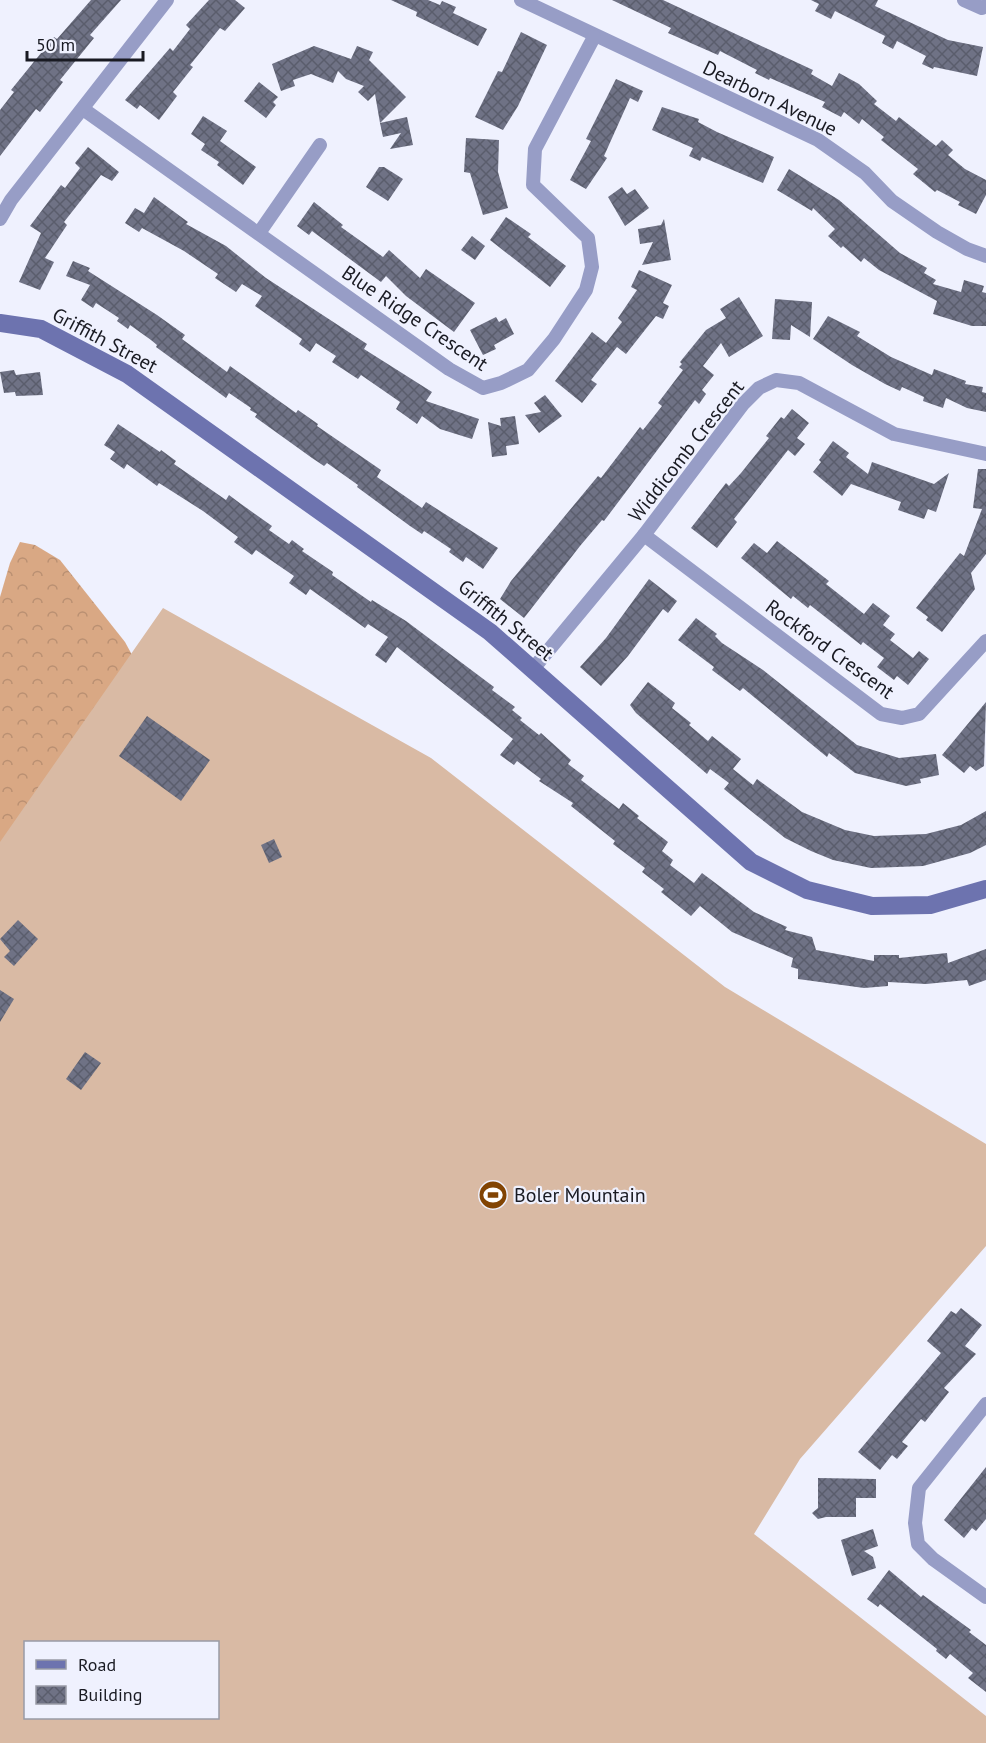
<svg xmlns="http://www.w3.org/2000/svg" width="986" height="1743" font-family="'PT Sans',sans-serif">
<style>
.forest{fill:url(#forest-crowns)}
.pitch{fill:#d9baa4;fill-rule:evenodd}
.building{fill:url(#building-cross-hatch)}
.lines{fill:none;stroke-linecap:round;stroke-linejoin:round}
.street{stroke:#979dc6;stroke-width:14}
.secondary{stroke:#6d73af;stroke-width:18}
.labels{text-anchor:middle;stroke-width:4.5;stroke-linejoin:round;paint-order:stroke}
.street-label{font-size:20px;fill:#191a22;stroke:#eff1fe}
.poi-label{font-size:20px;fill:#191a22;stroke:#eff1fe;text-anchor:start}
</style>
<defs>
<pattern id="forest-crowns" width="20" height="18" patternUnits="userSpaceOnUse" patternTransform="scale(1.5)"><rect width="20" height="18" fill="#d9a884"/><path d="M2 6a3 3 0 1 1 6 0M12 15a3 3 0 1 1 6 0" fill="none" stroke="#ba9072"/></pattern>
<pattern id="building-cross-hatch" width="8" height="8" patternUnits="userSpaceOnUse" patternTransform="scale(1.5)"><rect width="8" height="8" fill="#6f7285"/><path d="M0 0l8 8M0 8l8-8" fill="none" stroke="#5a5d6c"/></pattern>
</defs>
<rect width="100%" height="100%" fill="#eff1fe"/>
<!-- forest -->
<path class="forest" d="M20,542L35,545L60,560L125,642L150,688L0,907V597L10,563Z"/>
<!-- pitch -->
<path class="pitch" d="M163,608L431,758L725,987L986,1144V1246L800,1459L754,1534L986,1716V1743H0V842ZM26,1642H218V1718H26Z"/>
<!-- building -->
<g class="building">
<path d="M91,0H121L90,35L94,38L60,80L63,82L40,112L36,109L0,156V110L14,92L11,90L54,37L57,39Z"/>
<path d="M209,0H235L245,8L225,31L220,28L190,65L193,67L173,92L177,96L159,120L140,105L137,109L125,100L170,48L173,51L190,29L186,25Z"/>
<path d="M391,0H428L440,5L442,1L456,7L453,13L487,29L478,46L416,16L417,12Z"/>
<path d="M612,0H663L813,70L811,74L832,86L839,73L859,84L877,101L874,104L896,121L899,117L936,146L942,140L953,150L948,155L965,169L986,180V195L976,214L958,205L960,202L937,190L935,192L913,174L918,169L881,140L884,137L862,119L859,124L844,112L841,117L822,107L825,102L770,78L769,80L755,73L757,70L720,51L718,55L668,33L671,28Z"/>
<path d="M811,0H878L875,6L948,40L983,47L977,76L934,67L933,69L922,64L926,56L897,41L893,49L882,43L885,36L835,11L831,19L815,11L819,4Z"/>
<path d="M521,32L547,45L518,106L503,130L475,117L498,71L502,72Z"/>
<path d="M314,46L351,59L357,46L373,52L369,60L406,97L380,123L375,94L368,101L358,92L364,86L346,79L338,71L333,83L311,74L293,80L295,86L281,91L272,64Z"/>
<path d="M616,79L643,91L638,102L630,98L604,156L607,158L586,189L570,180L591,141L586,139Z"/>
<path d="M259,82L278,97L273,102L276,105L266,118L244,101Z"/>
<path d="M662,107L699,119L698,122L717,132L774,157L763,183L702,157L700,161L689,156L693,148L652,130Z"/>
<path d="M203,116L227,131L220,141L256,167L243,185L217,165L219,162L201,150L205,144L191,134Z"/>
<path d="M407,117L413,145L390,149L401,133L383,137L380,123Z"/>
<path d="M466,138L499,140L498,172L508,208L483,215L470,173L464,172Z"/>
<path d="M88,147L119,172L112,181L101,175L64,222L67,225L45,258L54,262L40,290L19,282L41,233L30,226L61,185L65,188L80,168L75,163Z"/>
<path d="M379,167H384L403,179L388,201L366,187Z"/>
<path d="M789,169L839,200L900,253L927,268L924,273L936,280L933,284L961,292L964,280L984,286L982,292L986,293V326H972L933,314L937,301L879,270L864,258L861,262L843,246L841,248L828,236L835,229L813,208L812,211L777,190Z"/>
<path d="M622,187L627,194L635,189L649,208L625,226L608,197Z"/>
<path d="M154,197L188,222L186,224L226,246L266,278L367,344L364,349L432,392L426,401L479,419L472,439L440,429L422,416L417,424L396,409L400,402L361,375L358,379L332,362L336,356L316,343L310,352L299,344L302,339L255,306L262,296L242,284L236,292L215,278L218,274L184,251L142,228L139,232L125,223L135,208L144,213Z"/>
<path d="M314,202L343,225L341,227L383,257L389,250L420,278L426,269L475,303L454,332L406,296L386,276L381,282L312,231L309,235L297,226Z"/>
<path d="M506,217L531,234L528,237L566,266L550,287L490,240Z"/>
<path d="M664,219L671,260L642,265L653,242L640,244L638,229L661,225Z"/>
<path d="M472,236L485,246L475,260L461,250Z"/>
<path d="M73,261L90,268L88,271L157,315L185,335L182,339L227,372L230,366L296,413L298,410L318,424L317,426L381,470L377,477L422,508L426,502L498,548L483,569L466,557L463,562L449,552L451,549L424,531L422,534L410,526L357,487L358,485L327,463L324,466L312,458L255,417L257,414L250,410L251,408L229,393L226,398L156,347L157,345L151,340L130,325L128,329L117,321L119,318L96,303L93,308L81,300L90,285L66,276Z"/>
<path d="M639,270L672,285L663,303L669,306L663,319L656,316L626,354L617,347L591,380L597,384L582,403L555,381L592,332L606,343L622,322L618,318L637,290L631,287Z"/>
<path d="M739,297L763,336L729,357L721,343L703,366L714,375L702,390L706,394L699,404L695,400L604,521L602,520L580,546L524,618L500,599L511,581L598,476L601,478L640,427L643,430L662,406L658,403L683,370L679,367L682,364L680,362L706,330L726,318L720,309Z"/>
<path d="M775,299L812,302L810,337L791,325L790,340L772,339Z"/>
<path d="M828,316L860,332L857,336L891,357L932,375L934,369L966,381L965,384L983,387L982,392L986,393V412L967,408L946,398L943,408L923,401L924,397L902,387L900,391L885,384L852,365L813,339Z"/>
<path d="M496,317L499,322L506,318L514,334L494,345L496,349L483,355L470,330Z"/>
<path d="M14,370L16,375L40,372L43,395L16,396L15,392L4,393L0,372Z"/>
<path d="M545,395L562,416L539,433L525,415L541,412L534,403Z"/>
<path d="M792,409L809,423L797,438L805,444L795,456L788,450L734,519L737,522L717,548L691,528L726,483L729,486L741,473L769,438L766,436L781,417L784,419Z"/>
<path d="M515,416L519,444L506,446L507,455L492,457L488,422L501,426L500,418Z"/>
<path d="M118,424L160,452L161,450L176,461L174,464L226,500L229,495L241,504L272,526L269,530L289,544L292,540L304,549L302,551L333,572L332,575L371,602L372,600L406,621L494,687L492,690L515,707L512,710L522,718L520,720L539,735L541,733L571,760L568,764L584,776L581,780L619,809L623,803L639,816L637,818L668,842L662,851L673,860L670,865L694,883L702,873L754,912L787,927L785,930L812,937L816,950L874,961V955H899V958L947,953L948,963L986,949V980L969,986L967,980L926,984L888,982V986L864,988L798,979V969L791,967L793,958L732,932L700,906L691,916L661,892L664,889L642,872L645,868L613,844L615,841L571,806L573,803L539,781L541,779L517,761L514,765L500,755L513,739L397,647L386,663L375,655L388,637L368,624L365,628L310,589L306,595L289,583L294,576L256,550L252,555L234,542L238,537L203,511L159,483L157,486L127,464L124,469L110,459L115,452L104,445Z"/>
<path d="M833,441L849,453L846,457L868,474L872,462L934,484L949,473L936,512L928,509L924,519L898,510L901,502L851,484L842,496L813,472L821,462L819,460Z"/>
<path d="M978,469H986V554L971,573L975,589L942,632L926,620L928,617L916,608L960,553L964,556L982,509L973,508Z"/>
<path d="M777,541L829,581L826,584L864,614L873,603L890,616L883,625L895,634L890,640L913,658L919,651L929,659L908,685L897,676L894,680L877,667L884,658L863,642L861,645L810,605L808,608L793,596L791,599L741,558L754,543L767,553Z"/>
<path d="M649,579L677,601L668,613L663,609L628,656L601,686L580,667L606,638Z"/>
<path d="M696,618L717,634L715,636L722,643L763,670L857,745L899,758L936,754L939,775L920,779L921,783L906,786L855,773L829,753L827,757L743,688L740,691L712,670L714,667L678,640Z"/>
<path d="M648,682L675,703L672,708L691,723L689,725L708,741L712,736L741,759L733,769L753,785L757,779L802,812L845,830L874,836L926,834L961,825L986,811V845L970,853L923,866L871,868L833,860L811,851L785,838L756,815L724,789L729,783L710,769L707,774L636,713L630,705Z"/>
<path d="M986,702L984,766L976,771L970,766L964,773L942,755Z"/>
<path d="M147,716L210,760L181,801L119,756Z"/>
<path d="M274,839L282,857L269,863L261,845Z"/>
<path d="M18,920L38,939L14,966L4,957L10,951L0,939Z"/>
<path d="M0,990L14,999L0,1022Z"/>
<path d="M85,1052L101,1063L81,1090L66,1079Z"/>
<path d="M961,1308L982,1325L965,1346L976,1354L944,1388L949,1392L925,1422L921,1419L902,1442L908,1446L897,1459L892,1455L880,1470L858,1452L941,1353L927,1341L951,1311L956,1314Z"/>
<path d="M986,1467V1519L976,1531L972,1528L964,1538L944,1520Z"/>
<path d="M818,1478L876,1479V1498H856V1517H826L818,1519L812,1513L818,1508Z"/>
<path d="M873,1529L878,1546L864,1551L873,1557L876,1568L852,1576L841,1540Z"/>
<path d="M889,1570L921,1597L923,1595L971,1630L969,1632L986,1645V1692L968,1678L973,1673L950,1654L946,1659L936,1651L937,1649L880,1604L878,1607L867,1599Z"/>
</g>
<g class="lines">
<!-- street -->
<g class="street">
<path d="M521,0L818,140L865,173L892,201L937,232L967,249L986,256"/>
<path d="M964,0L982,8L986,6"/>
<path d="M83,109L449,369L483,388L501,383L528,370L554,339L586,290L592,267L588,238L533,185L535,149L594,37"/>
<path d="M0,219L11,200L167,0"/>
<path d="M259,233L320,145"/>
<path d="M644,535L881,714L902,718L919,714L986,641"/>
<path d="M533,669L644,535L743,404L759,388L776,380L799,383L894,434L986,454"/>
<path d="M986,1404L919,1488L915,1523L918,1544L933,1559L986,1597"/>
</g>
<!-- secondary -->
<path class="secondary" d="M0,323L41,329L127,374L490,632L751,862L807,890L872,906L930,905L986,889"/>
</g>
<!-- icons -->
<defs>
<g id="stadium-disc" transform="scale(1.5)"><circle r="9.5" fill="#824403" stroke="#eff1fe"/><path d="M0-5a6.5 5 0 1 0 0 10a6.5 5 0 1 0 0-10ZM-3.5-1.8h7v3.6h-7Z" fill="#fff"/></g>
</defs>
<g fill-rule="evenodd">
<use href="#stadium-disc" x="493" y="1195"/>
</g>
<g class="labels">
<!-- street labels -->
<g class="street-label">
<text transform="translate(770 98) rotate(26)" y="7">Dearborn Avenue</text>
<text transform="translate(415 318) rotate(34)" y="7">Blue Ridge Crescent</text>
<text transform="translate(105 340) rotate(28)" y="7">Griffith Street</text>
<text transform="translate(686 451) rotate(-52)" y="7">Widdicomb Crescent</text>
<text transform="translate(506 620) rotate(39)" y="7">Griffith Street</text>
<text transform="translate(830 649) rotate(36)" y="7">Rockford Crescent</text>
</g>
<!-- poi labels -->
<g class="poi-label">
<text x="514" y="1202">Boler Mountain</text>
</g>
</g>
<!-- legend -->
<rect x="24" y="1641" width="195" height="78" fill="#eff1fe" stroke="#999ba6" stroke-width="1.5"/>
<rect x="36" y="1660" width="30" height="9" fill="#6d73af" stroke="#999ba6" stroke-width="1.5"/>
<text x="78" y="1671" font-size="18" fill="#191a22">Road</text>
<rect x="36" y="1686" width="30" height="18" fill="url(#building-cross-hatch)" stroke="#999ba6" stroke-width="1.5"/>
<text x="78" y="1701" font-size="18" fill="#191a22">Building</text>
<!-- scale -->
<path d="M27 51v9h116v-9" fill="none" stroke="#191a22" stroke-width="3"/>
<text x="36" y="51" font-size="18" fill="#191a22" stroke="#eff1fe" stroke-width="4.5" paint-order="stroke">50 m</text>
</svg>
